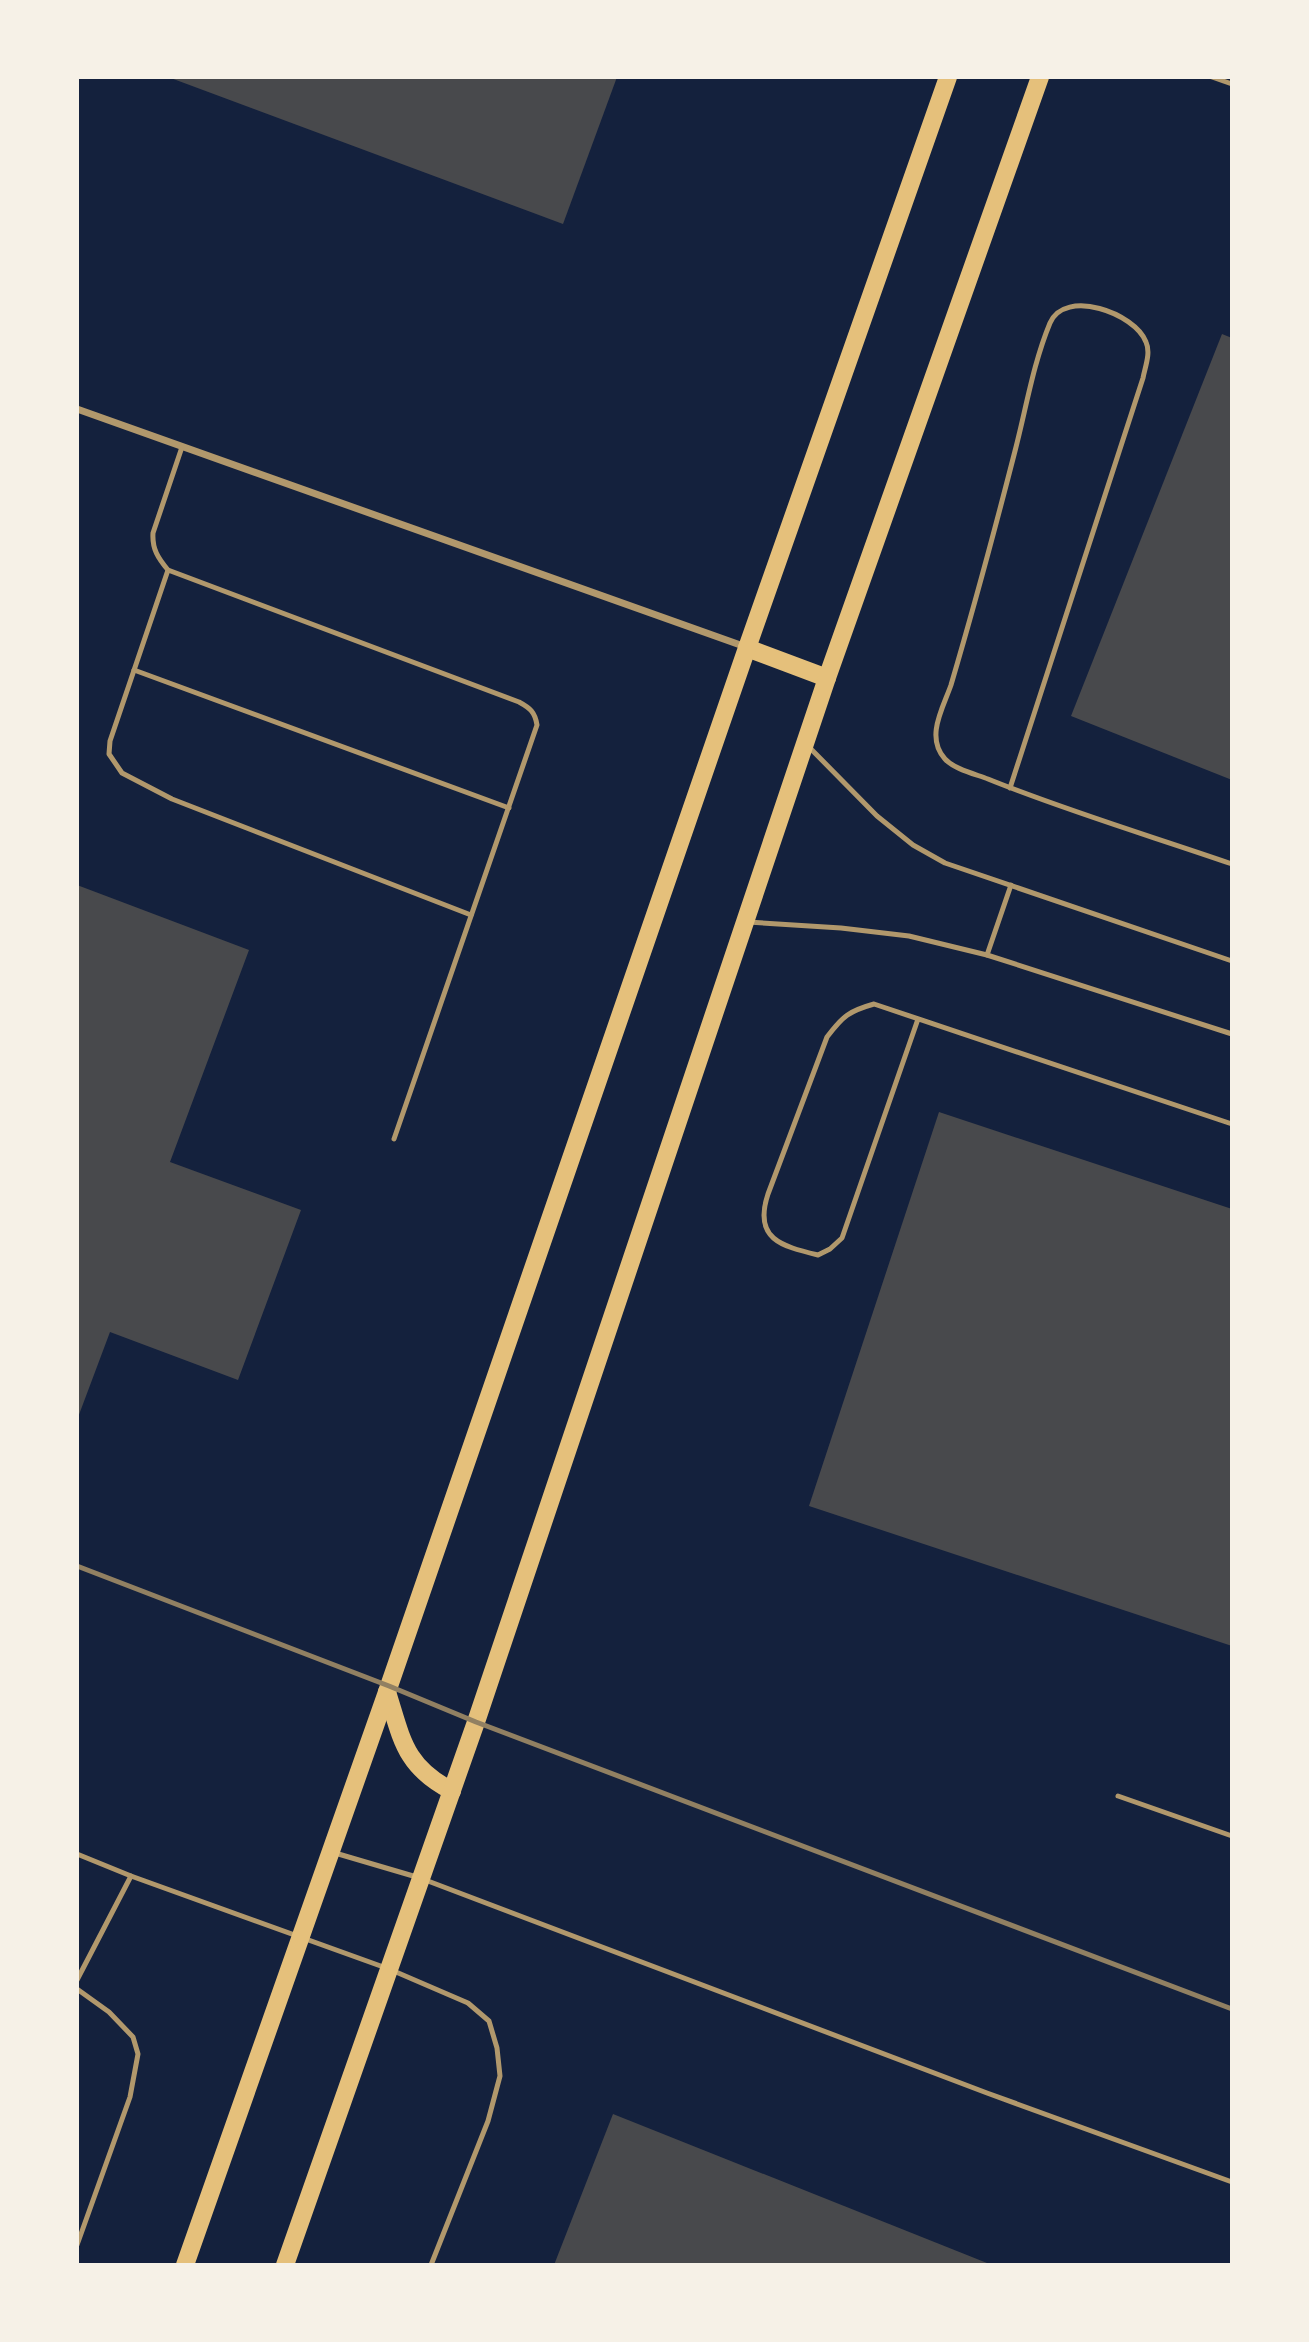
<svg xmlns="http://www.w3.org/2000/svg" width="1309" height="2342" font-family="'Titillium Web',sans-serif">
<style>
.building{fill:#48494c}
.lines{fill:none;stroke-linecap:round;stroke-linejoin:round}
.service{stroke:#b1986c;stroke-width:5}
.minor{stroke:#b1986c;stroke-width:7}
.primary{stroke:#e5c07b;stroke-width:18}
.rail{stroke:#918062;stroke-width:5}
</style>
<rect width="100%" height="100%" fill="#14213d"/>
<!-- building -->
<g class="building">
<path d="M168,77H617L563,224Z"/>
<path d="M1222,334L1232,338V780L1071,716Z"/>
<path d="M77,885L249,950L170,1162L301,1210L238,1380L110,1332L77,1420Z"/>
<path d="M939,1112L1232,1209V1646L809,1506Z"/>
<path d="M613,2114L992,2265H554Z"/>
</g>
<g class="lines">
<!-- service -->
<g class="service">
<path d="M1212,77L1232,84"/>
<path d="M182,447L153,533C152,549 158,558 168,570L519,702C530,708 535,712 537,725L394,1139"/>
<path d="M168,570L110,741L109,754L122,773L172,799L471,915"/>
<path d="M134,670L509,808"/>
<path d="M809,747L877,816L913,845L945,863L1232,961"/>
<path d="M1010,788L1143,378C1145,367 1151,353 1146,342C1135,313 1065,288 1050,323C1033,364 1026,409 1015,451C995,529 974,607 951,685C943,708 925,737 945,759C954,769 975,774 988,779C1067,811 1151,836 1232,864"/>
<path d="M748,922L841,928L909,936L987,955L1232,1034"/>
<path d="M987,955L1011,885"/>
<path d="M918,1019L842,1238L830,1249L818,1255C781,1246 753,1239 768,1194L827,1037C843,1016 849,1011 874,1004L1232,1124"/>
<path d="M1118,1796L1232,1836"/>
<path d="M335,1853L420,1878L987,2093L1232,2182"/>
<path d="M77,1854L131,1876L389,1969L468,2003L489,2021L497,2048L500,2076L488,2121L431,2265"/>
<path d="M77,1980L131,1876"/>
<path d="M77,1989L109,2012L133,2037L138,2054L130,2097L77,2245"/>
</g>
<!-- minor -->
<path class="minor" d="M77,409L746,647"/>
<!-- primary -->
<g class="primary">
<path d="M747,648L827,678"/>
<path d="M387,1692C402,1739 404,1766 452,1791"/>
<path d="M185,2265L387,1692L747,648L948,77"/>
<path d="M285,2265L476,1722L827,678L1040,77"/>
</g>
<!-- rail -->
<path class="rail" d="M77,1566L389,1686L476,1722L1232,2009"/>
</g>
<!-- border -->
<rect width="1309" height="2342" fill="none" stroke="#f6f1e7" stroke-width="158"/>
</svg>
